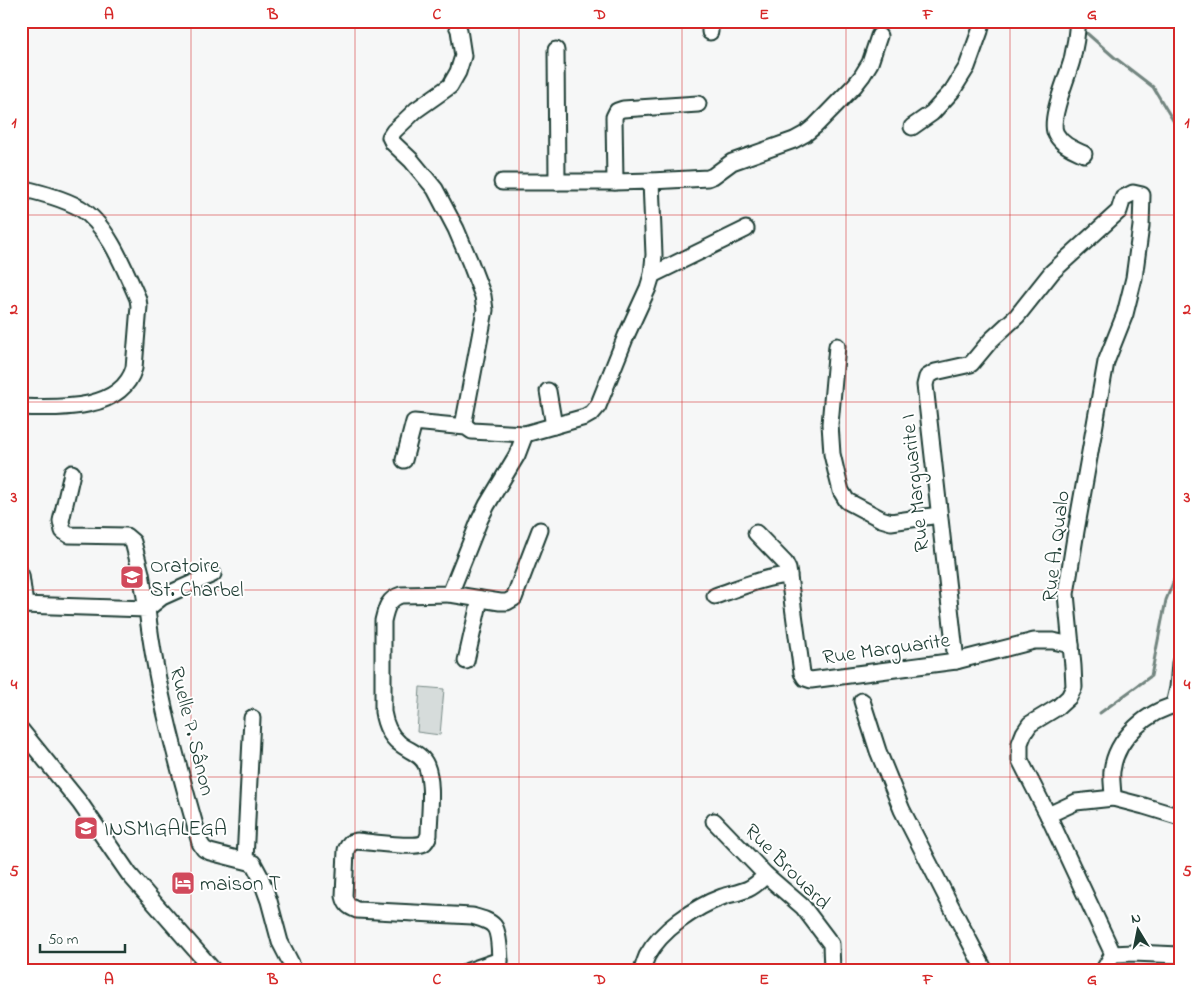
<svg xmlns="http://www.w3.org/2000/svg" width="1201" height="992" font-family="'Indie Flower',sans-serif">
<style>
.green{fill:#d6dcdb;stroke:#7a8c88}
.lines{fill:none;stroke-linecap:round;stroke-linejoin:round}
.stream{stroke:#72857f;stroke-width:3}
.minor-casing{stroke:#1f3d34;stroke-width:19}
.minor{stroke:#fff;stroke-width:15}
.grid{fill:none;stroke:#d62828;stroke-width:1;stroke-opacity:0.55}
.labels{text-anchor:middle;stroke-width:4;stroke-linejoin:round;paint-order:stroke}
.street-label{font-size:21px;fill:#1f3d34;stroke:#fff}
.poi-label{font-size:21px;fill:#1f3d34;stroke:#fff;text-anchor:start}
.neatline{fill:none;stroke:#d62828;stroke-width:2}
.grid-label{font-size:16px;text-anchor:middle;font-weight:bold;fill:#d62828}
</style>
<rect width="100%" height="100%" fill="#f6f7f7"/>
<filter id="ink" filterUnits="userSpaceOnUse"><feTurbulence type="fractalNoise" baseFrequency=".02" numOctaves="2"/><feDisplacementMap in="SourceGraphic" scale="10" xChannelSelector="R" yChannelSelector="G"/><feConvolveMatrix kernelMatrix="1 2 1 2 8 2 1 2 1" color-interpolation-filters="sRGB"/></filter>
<g filter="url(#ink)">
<!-- green -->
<path class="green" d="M420,687L444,689L440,735L417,732Z"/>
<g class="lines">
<!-- stream -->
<g class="stream">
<path d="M1082,29L1114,57L1153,87L1180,132"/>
<path d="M1180,366L1177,374L1179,441L1180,450"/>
<path d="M1100,713L1151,676L1166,600L1180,565"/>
</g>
<!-- minor casing -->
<g class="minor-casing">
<g id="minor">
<path d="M455,21L459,30L463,56L458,72L450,86L416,110L394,131L390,137L393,143L411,160L435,189L456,229L470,262L483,296L485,310L464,421L466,427"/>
<path d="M710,21V32"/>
<path d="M1078,21C1077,34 1075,47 1072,60C1068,76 1048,120 1056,134C1062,145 1073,149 1084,154"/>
<path d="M556,50L557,182"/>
<path d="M912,127L932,113L952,91L967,67L980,31L982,21"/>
<path d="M651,181L708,178L713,176L732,162L794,140L805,134L815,126L855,85L862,76L870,63L879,36"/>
<path d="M502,182H615"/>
<path d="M21,188C41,193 62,198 80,208C108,225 125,270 138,299L139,306L134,368C121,412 57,408 21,407"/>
<path d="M652,275L746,229"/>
<path d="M837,346L830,424L832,454L836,471L841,491L847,501L881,519L891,522L939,515"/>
<path d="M548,391L554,426"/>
<path d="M404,460L414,422L466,427L472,431L525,434L585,417L592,413L598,406L626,336L648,288L652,275L654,255L651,181L615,182L614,117L617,111L623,109L698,104"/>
<path d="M72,473L61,521L63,531L69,535L126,536L133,542L141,573L147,609L162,597L213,574"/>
<path d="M756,533L785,563L788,569L802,673L805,678L811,680L956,661L1034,641H1053L1071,645"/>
<path d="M21,575L25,605"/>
<path d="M450,594L500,602H507L514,598L540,530"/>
<path d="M715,596C739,588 763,577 789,575"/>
<path d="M21,605L147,609C156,689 178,766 200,843L204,849L210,852L253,863L260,876L269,901L280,942L295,971"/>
<path d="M466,661L480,599"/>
<path d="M956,661L925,385L927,377L935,372L971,364L991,340L1017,316L1052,272L1119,211L1123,198L1133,193L1142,195L1141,226L1134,278L1125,314L1106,362L1076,531L1066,594L1073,666L1074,687L1069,697L1058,707L1030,724L1024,733L1020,743V760L1048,815L1113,954"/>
<path d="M862,701L878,751L902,810L950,904L985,971"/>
<path d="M1174,705L1178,688L1180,663"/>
<path d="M21,730L80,803L129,874L214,971"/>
<path d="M1113,798C1113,789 1111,779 1112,771C1116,738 1148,710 1180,704"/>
<path d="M1048,815L1076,802L1113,798L1144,806L1180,817"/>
<path d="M714,821L766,875L803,907L831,944L832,971"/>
<path d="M245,860L252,718"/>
<path d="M1113,954L1133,953L1180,955"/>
<path d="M468,971L500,960"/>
<path d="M500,971C500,961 500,933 494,926C489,920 479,918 472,916L357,910C349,907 346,905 344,896L346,850L350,843L357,841C371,842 411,848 422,844C426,843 427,839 429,835C429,815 434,784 426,765C421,753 408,751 399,743C389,735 385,724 383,712V621C386,608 388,599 401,595L450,594L480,519L487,505L517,455L525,434"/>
<path d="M642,971C643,966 645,961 647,956C661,930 695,907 722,897C730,894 739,893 748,889C755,886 760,881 766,875"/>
<path d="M1103,971L1113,954"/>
</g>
</g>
<!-- minor -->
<use href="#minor" class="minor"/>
</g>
</g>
<!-- grid -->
<path class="grid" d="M191,21V971M355,21V971M519,21V971M682,21V971M846,21V971M1010,21V971M21,215H1180M21,402H1180M21,590H1180M21,777H1180"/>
<!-- icons -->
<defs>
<g id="university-square" transform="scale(1.25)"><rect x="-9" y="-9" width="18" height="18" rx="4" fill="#d1495b" stroke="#fff"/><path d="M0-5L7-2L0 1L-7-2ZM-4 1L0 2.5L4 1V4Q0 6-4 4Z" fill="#fff"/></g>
<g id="hotel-square" transform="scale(1.25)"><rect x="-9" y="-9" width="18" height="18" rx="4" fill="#d1495b" stroke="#fff"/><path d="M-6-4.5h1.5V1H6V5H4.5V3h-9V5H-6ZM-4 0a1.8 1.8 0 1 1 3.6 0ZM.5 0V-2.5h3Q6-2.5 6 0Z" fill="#fff"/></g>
</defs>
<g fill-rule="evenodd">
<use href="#university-square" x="132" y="577"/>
<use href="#university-square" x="86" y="828"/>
<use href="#hotel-square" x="183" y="883"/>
</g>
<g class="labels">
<!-- street labels -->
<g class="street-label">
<text transform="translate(914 483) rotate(-96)" y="7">Rue Marguarite I</text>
<text transform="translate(1055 546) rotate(-83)" y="7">Rue A. Qualo</text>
<text transform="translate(886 648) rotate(-8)" y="7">Rue Marguarite</text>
<text transform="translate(193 731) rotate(76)" y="7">Ruelle P. Sânon</text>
<text transform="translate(788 866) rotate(45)" y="7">Rue Brouard</text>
</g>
<!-- poi labels -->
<g class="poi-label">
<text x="150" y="572">Oratoire<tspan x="150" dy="24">St. Charbel</tspan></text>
<text x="104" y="835">INSMIGALEGA</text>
<text x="200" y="890">maison T</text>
</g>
</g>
<!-- margin -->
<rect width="1201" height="992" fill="none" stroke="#fff" stroke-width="55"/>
<!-- north arrow -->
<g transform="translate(1138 930) rotate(350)" stroke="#ffffff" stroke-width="4" paint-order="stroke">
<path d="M0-4L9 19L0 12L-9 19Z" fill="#1f3d34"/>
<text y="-8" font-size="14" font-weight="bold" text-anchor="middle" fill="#1f3d34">N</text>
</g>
<!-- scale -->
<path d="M40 944v8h85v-8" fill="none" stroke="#1f3d34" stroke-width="2.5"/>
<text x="48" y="944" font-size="15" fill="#1f3d34" stroke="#ffffff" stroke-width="4" paint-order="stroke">50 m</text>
<rect x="28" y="28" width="1146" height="936" class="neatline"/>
<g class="grid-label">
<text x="109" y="19">A</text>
<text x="273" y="19">B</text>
<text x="437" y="19">C</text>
<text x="600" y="19">D</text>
<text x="764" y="19">E</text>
<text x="928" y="19">F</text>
<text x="1092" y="19">G</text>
<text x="14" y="127">1</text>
<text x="1187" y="127">1</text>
<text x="14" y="314">2</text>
<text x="1187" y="314">2</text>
<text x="14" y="502">3</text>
<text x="1187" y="502">3</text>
<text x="14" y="689">4</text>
<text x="1187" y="689">4</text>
<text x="14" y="876">5</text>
<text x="1187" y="876">5</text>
<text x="109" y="984">A</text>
<text x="273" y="984">B</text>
<text x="437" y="984">C</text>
<text x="600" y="984">D</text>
<text x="764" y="984">E</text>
<text x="928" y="984">F</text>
<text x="1092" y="984">G</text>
</g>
</svg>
